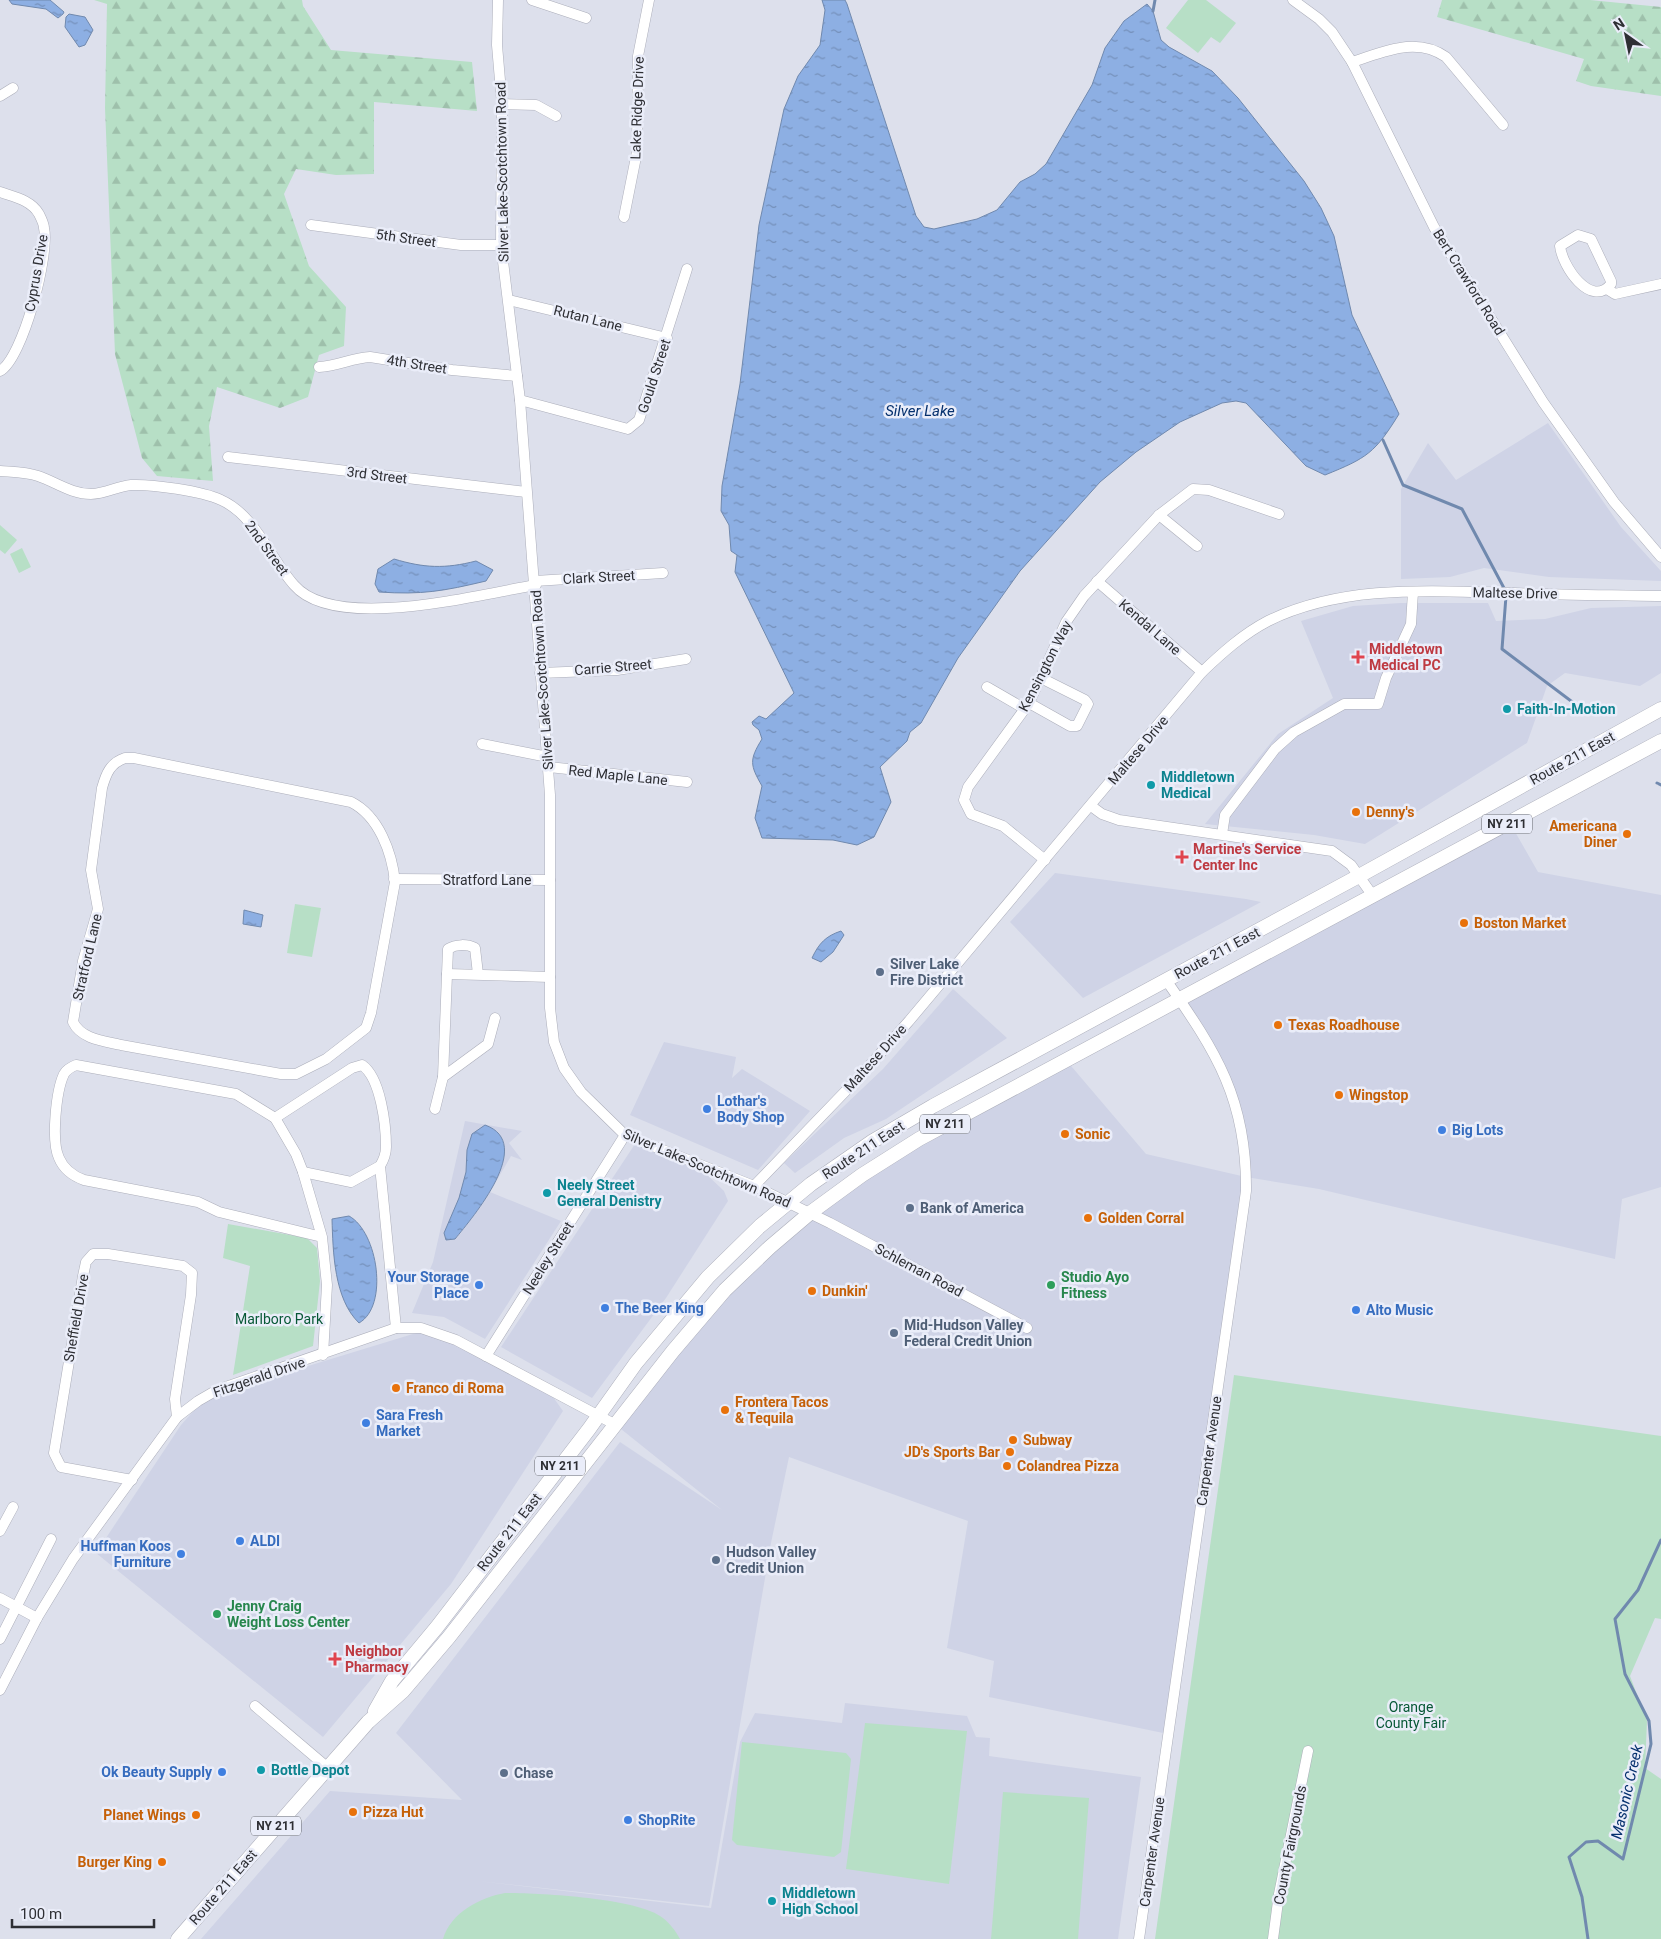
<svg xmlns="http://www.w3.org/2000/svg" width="1661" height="1939" font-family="Roboto,sans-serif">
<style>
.built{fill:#cfd3e6}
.forest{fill:url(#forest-firs)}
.park{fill:#b7dfc6}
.water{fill:url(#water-ripples);stroke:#7089ae}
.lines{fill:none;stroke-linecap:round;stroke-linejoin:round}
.stream{stroke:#7089ae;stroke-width:3}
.minor-casing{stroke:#acaeba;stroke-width:11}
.major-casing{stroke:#acaeba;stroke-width:15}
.minor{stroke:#fff;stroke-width:10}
.major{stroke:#fff;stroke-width:14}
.health-dot{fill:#e0444e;stroke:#eaedf9;stroke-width:2}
.culture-dot{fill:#0f9aa8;stroke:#eaedf9;stroke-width:2}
.food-dot{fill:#e8710a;stroke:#eaedf9;stroke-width:2}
.service-dot{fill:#5c6f8a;stroke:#eaedf9;stroke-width:2}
.shop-dot{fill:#3f7fe0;stroke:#eaedf9;stroke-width:2}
.leisure-dot{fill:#2e9e5b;stroke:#eaedf9;stroke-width:2}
.labels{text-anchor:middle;stroke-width:5;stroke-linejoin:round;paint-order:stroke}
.shield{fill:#eaedf9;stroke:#66686f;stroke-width:1}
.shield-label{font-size:12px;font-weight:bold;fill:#2e2f34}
.street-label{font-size:14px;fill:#2e2f34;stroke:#eaedf9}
.health-label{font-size:14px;font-weight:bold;fill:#be3a42;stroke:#eaedf9;text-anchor:start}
.culture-label{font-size:14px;font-weight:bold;fill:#0d838f;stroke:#eaedf9;text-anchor:start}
.food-label{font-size:14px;font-weight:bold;fill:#c56008;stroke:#eaedf9;text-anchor:start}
.service-label{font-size:14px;font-weight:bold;fill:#4e5e75;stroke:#eaedf9;text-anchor:start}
.shop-label{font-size:14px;font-weight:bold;fill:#366cbe;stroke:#eaedf9;text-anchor:start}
.leisure-label{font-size:14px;font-weight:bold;fill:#27864d;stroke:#eaedf9;text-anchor:start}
.park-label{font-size:14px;fill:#075836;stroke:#eaedf9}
.water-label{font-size:15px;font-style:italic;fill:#06316e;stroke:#eaedf9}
</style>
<defs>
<pattern id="forest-firs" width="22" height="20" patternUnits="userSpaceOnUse" patternTransform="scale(1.25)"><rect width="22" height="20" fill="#b7dfc6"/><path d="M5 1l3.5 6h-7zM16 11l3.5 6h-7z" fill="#9ec0ab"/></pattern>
<pattern id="water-ripples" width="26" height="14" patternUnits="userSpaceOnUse" patternTransform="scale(1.25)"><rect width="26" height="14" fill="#8dafe3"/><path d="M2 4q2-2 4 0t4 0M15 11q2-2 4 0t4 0" fill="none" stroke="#748fb9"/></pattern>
</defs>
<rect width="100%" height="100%" fill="#dde0ec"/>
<!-- built -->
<g class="built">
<path d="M1548,423L1621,527L1661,571V581L1549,577L1484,568L1450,577L1401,579V489L1428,443L1456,480Z"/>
<path d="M1401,603H1488L1496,621L1545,619L1591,608L1661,606V673L1640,686L1565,673L1547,686L1527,743L1365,844L1314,835L1205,824L1278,734L1333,698L1301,621L1353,606Z"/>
<path d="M1510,823L1538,872L1661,895V1187L1622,1199L1615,1259L1319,1189L1246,1177L1168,1734L989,1697L994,1661L947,1648L968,1521L789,1457L771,1543L709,1906L477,1881L711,1908L740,1742L755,1713L842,1723L845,1703L967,1716L976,1737L990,1738L989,1756L1141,1777L1118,1939H201L330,1791L462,1800L396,1733L620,1442L722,1510L616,1425L725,1290L810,1213L975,1108L1066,1060L1146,1154L1246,1177L1239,1112L1180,999Z"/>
<path d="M1055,873L1246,899L1261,902L1083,998L1010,922Z"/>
<path d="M953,989L1007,1038L886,1119L844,1138L795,1173L784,1163L883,1069Z"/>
<path d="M664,1042L736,1057L732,1078L742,1069L810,1111L758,1170L630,1115Z"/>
<path d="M465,1121L522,1131L509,1143L522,1160L511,1156L490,1192L561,1221L485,1339L444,1317L412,1313L433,1262Z"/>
<path d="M635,1144L703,1171L724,1191L728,1201L666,1298L592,1398L501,1347Z"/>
<path d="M426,1330L464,1346L553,1397L563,1411L451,1584L323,1737L96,1553L181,1425L198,1406L220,1393Z"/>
</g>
<!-- forest -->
<g class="forest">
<path d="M94,0H302L303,6L331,50L472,62L477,111L374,102V174L336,175L296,169L284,194L309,266L346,307L344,346L319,355L308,397L280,408L217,387L209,426L213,481L157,476L142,458L115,354L105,108L107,4Z"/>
<path d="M1442,0H1590L1661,7V96L1591,86L1576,81L1584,59L1437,17Z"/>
</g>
<!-- park -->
<g class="park">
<path d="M1188,0H1206L1236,23L1220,43L1211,37L1198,53L1166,28Z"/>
<path d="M0,525L17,540L5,554L0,550Z"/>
<path d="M22,548L31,567L19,573L10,554Z"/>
<path d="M295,904L321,908L312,957L287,953Z"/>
<path d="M228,1224L307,1238L317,1248L320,1281L313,1346L233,1375L250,1266L223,1258Z"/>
<path d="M1234,1375L1661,1436V1619L1655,1618L1630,1676L1647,1721L1645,1768L1661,1779V1939H1155Z"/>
<path d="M865,1723L967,1731L949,1884L846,1869Z"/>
<path d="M742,1742L846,1753L851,1759L841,1852L834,1857L737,1845L732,1840Z"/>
<path d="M1003,1792L1089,1798L1078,1939H991Z"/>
<path d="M505,1893C540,1893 633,1898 660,1916C669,1922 675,1930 680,1939H443C450,1913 481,1897 505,1893Z"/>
</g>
<!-- water -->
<g class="water">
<path d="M9,0H50L64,12L63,14L58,18L46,9L12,4Z"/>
<path d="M822,0H845L847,4L916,216L924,227L934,229L977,219L997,210L1020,182L1035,174L1046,164L1092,85L1105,48L1124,21L1147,4L1153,11L1161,40L1169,47L1212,71L1238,98L1304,181L1321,208L1334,236L1352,315L1399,414C1375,453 1367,458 1325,475L1306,466L1246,403L1236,401L1222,403L1180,422L1136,452L1100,482L1020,571L958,658L921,723L910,732L907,741L880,767L891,802L874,837L857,845L833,840L762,838L755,818L762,786C750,765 749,760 762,739L759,730L753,725L752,722L759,716L766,719L794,693L735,572L737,555L731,551L729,525L721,511L722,486L740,384L759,225L784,109L798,76L820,45L825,10Z"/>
<path d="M69,14L85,17L93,30L85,45L79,47L65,27L66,17Z"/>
<path d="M394,559C424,568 445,569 476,561L493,570L486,581C444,591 422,595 379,592L375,584L378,569Z"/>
<path d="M244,910L263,915L261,927L243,924Z"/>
<path d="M841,931L844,935L833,952L821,962L812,958C819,943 826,936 841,931Z"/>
<path d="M485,1125C536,1143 473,1217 455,1239L446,1240L444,1233L459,1198L466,1172L467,1150L472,1134Z"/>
<path d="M349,1216C378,1232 389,1306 359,1323C334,1299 333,1252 332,1219Z"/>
</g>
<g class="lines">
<!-- stream -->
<g class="stream">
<path d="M1153,11L1155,0"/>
<path d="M1383,440L1403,485L1462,509L1505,590"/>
<path d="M1506,596L1502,649L1587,713"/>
<path d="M1657,783L1661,785"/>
<path d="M1588,1939L1582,1897L1569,1857L1586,1842L1598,1841L1623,1859L1651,1744L1649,1721L1625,1674L1615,1619L1638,1590L1661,1540"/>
</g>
<!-- minor casing -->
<g class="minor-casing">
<g id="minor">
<path d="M498,0L497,45L502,104L501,245L520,400L550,795V1008L554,1042L564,1068L581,1092L625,1135L754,1186L830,1223L1027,1328"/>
<path d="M532,0L586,18"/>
<path d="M1293,0L1319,19L1332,32L1352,62L1434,227L1543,402L1614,502L1661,557"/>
<path d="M1352,62C1384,52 1416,36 1446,57L1503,125"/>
<path d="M0,96L13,88"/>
<path d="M502,104L536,105L556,116"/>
<path d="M0,192C14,197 31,200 39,214C41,218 44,224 44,228C50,254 23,358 0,371"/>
<path d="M624,217L637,152L638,56L649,0"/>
<path d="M311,225L461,245H501"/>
<path d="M1578,235L1591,239L1611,281V284C1591,309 1562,266 1560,246Z"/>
<path d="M1607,289L1615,294L1661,284"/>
<path d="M509,300L667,338"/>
<path d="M319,367C338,366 352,358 370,357L452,370L517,376"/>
<path d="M520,400L628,429L639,420L687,269"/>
<path d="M228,457L526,492"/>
<path d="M0,471C12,472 26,472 38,476C56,482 71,494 91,494C105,494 118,486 131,485C152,484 202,491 221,500C255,515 270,558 294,585C335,633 480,594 536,585"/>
<path d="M1159,515L1197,546"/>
<path d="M535,581L663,573"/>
<path d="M1097,581L1202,672"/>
<path d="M540,673L617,670L686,659"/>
<path d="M987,687L1025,709"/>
<path d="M1029,703L1070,726H1077L1088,704L1085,700L1041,678"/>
<path d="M482,744L548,757"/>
<path d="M125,758H134L351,802C379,816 392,853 395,882L371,1013L366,1028L326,1059L296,1074H281L121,1045C104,1041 81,1039 73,1022L83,961L98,909L91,870L102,788C106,774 110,763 125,758Z"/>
<path d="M549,767L687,782"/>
<path d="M1091,806L1102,814L1119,820L1332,851L1351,865L1373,896"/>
<path d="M1222,834L1225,815L1275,749L1294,732L1344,704H1378L1386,678L1411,624L1413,592"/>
<path d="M1045,860L1003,826L971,814L964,800L968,787L1029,703L1066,622L1084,596L1159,515L1193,489L1209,490L1279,514"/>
<path d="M394,879L550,880"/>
<path d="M447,974L550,977"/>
<path d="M443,1077L448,949C456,944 467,944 475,948L478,974"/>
<path d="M435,1109L443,1077L488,1044L495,1018"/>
<path d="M275,1118L352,1068L362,1065C381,1078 386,1126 386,1147C386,1154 383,1161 380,1166L351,1182L303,1172"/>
<path d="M380,1166L396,1328"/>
<path d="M754,1186L863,1073L909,1021L1202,672C1222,653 1243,634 1268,621C1343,584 1432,591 1513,593C1563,595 1612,595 1661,596"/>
<path d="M322,1237L219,1212L198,1202L84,1180C73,1176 64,1170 59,1158C51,1141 56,1091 64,1074C67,1069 71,1067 76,1065L236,1094L275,1118L296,1154L303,1172L322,1237L327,1285L323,1355"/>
<path d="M486,1356L625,1135"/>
<path d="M132,1480L61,1467L54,1453L83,1276L86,1262L93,1254H108L183,1266L192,1273L191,1295L175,1399L177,1417"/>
<path d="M0,1531L13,1507"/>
<path d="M0,1598L37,1618"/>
<path d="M0,1639L51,1539"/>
<path d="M0,1690L37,1618L73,1559L177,1417L198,1401L217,1390L396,1328H421L456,1340L616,1425"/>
<path d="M255,1706L328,1768"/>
<path d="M1139,1939L1246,1191C1247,1100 1217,1053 1166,980"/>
<path d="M1273,1939L1279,1894L1308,1751"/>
</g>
</g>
<!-- major casing -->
<g class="major-casing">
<g id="major">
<path d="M375,1711L392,1681L437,1627L589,1429L636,1363L708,1277L760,1226L811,1184L873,1141L933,1106L1359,876L1661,709"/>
<path d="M178,1939L368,1722L403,1691L449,1637L673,1351L725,1290L770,1247L810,1213L862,1175L919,1139L1661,741"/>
</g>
</g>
<!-- minor -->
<use href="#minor" class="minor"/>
<!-- major -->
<use href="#major" class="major"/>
</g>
<!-- markers -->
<g class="health-dot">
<path d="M1355.5 649.5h5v5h5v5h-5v5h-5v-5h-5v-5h5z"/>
<path d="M1179.5 849.5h5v5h5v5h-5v5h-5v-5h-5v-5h5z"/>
<path d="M332.5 1651.5h5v5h5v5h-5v5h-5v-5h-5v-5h5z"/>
</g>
<g class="culture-dot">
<circle cx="1507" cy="709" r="5"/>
<circle cx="1151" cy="785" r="5"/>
<circle cx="547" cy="1193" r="5"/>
<circle cx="261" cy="1770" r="5"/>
<circle cx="772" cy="1901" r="5"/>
</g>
<g class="food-dot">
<circle cx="1356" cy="812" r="5"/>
<circle cx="1627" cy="834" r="5"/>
<circle cx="1464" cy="923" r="5"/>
<circle cx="1278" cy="1025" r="5"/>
<circle cx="1339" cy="1095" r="5"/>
<circle cx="1065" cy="1134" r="5"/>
<circle cx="1088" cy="1218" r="5"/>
<circle cx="812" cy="1291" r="5"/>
<circle cx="396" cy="1388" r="5"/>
<circle cx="725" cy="1410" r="5"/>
<circle cx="1013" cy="1440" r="5"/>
<circle cx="1010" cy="1452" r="5"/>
<circle cx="1007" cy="1466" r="5"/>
<circle cx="353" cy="1812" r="5"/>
<circle cx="196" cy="1815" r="5"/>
<circle cx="162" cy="1862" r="5"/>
</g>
<g class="service-dot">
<circle cx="880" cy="972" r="5"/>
<circle cx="910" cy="1208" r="5"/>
<circle cx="894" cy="1333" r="5"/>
<circle cx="716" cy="1560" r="5"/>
<circle cx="504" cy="1773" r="5"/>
</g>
<g class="shop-dot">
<circle cx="707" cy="1109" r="5"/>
<circle cx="1442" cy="1130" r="5"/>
<circle cx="479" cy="1285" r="5"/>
<circle cx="605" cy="1308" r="5"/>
<circle cx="1356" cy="1310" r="5"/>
<circle cx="366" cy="1423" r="5"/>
<circle cx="240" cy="1541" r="5"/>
<circle cx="181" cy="1554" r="5"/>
<circle cx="222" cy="1772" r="5"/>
<circle cx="628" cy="1820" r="5"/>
</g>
<g class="leisure-dot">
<circle cx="1051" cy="1285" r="5"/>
<circle cx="217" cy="1614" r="5"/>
</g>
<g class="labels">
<!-- shield labels -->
<g class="shield">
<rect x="1482" y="814.5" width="50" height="19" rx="4"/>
<rect x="920" y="1114.5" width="50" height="19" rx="4"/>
<rect x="535" y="1456.5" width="50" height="19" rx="4"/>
<rect x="251" y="1816.5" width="50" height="19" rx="4"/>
</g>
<g class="shield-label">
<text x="1507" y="828">NY 211</text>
<text x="945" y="1128">NY 211</text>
<text x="560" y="1470">NY 211</text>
<text x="276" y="1830">NY 211</text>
</g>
<!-- street labels -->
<g class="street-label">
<text transform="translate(637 108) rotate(-88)" y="5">Lake Ridge Drive</text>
<text transform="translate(502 172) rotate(-91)" y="5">Silver Lake-Scotchtown Road</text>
<text transform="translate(406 238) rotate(8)" y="5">5th Street</text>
<text transform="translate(36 273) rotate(-80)" y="5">Cyprus Drive</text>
<text transform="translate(1469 282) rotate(58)" y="5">Bert Crawford Road</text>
<text transform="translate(588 318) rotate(14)" y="5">Rutan Lane</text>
<text transform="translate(417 364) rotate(9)" y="5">4th Street</text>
<text transform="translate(654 376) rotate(-72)" y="5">Gould Street</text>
<text transform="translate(377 475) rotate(7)" y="5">3rd Street</text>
<text transform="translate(267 548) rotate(54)" y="5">2nd Street</text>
<text transform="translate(599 577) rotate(-3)" y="5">Clark Street</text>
<text transform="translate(1515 593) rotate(1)" y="5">Maltese Drive</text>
<text transform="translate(1150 627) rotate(41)" y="5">Kendal Lane</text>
<text transform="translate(1045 666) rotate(-63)" y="5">Kensington Way</text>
<text transform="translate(613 667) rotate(-5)" y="5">Carrie Street</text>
<text transform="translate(542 680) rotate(-94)" y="5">Silver Lake-Scotchtown Road</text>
<text transform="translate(1138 750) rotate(-50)" y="5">Maltese Drive</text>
<text transform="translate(1572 758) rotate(-29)" y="5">Route 211 East</text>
<text transform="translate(618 775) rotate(6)" y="5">Red Maple Lane</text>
<text x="487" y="885">Stratford Lane</text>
<text transform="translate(1217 953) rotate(-28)" y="5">Route 211 East</text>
<text transform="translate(87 957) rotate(-77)" y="5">Stratford Lane</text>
<text transform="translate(875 1058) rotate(-48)" y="5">Maltese Drive</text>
<text transform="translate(863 1150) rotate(-33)" y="5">Route 211 East</text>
<text transform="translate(707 1168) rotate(23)" y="5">Silver Lake-Scotchtown Road</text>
<text transform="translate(548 1258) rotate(-58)" y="5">Neeley Street</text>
<text transform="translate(919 1270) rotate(28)" y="5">Schleman Road</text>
<text transform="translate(76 1318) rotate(-80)" y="5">Sheffield Drive</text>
<text transform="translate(259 1377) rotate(-19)" y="5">Fitzgerald Drive</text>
<text transform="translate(1209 1451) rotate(-82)" y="5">Carpenter Avenue</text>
<text transform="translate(509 1532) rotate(-52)" y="5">Route 211 East</text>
<text transform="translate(1290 1845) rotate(-79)" y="5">County Fairgrounds</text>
<text transform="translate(1152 1852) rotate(-82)" y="5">Carpenter Avenue</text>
<text transform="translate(223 1887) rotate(-49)" y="5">Route 211 East</text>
</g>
<!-- health labels -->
<g class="health-label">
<text x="1369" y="654">Middletown<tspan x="1369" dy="16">Medical PC</tspan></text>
<text x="1193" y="854">Martine's Service<tspan x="1193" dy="16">Center Inc</tspan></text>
<text x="345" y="1656">Neighbor<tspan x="345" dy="16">Pharmacy</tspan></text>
</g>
<!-- culture labels -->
<g class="culture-label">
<text x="1517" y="714">Faith-In-Motion</text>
<text x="1161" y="782">Middletown<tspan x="1161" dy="16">Medical</tspan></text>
<text x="557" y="1190">Neely Street<tspan x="557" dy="16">General Denistry</tspan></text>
<text x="271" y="1775">Bottle Depot</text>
<text x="782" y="1898">Middletown<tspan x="782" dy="16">High School</tspan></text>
</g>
<!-- food labels -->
<g class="food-label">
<text x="1366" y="817">Denny's</text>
<text x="1617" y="831" text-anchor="end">Americana<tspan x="1617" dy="16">Diner</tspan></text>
<text x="1474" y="928">Boston Market</text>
<text x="1288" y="1030">Texas Roadhouse</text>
<text x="1349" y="1100">Wingstop</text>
<text x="1075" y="1139">Sonic</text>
<text x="1098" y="1223">Golden Corral</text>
<text x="822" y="1296">Dunkin'</text>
<text x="406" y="1393">Franco di Roma</text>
<text x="735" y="1407">Frontera Tacos<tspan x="735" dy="16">&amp; Tequila</tspan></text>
<text x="1023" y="1445">Subway</text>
<text x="1000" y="1457" text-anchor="end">JD's Sports Bar</text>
<text x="1017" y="1471">Colandrea Pizza</text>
<text x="363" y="1817">Pizza Hut</text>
<text x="186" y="1820" text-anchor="end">Planet Wings</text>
<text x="152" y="1867" text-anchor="end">Burger King</text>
</g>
<!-- service labels -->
<g class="service-label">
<text x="890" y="969">Silver Lake<tspan x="890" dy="16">Fire District</tspan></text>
<text x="920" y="1213">Bank of America</text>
<text x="904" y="1330">Mid-Hudson Valley<tspan x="904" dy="16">Federal Credit Union</tspan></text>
<text x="726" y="1557">Hudson Valley<tspan x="726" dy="16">Credit Union</tspan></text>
<text x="514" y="1778">Chase</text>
</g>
<!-- shop labels -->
<g class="shop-label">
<text x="717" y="1106">Lothar's<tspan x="717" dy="16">Body Shop</tspan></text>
<text x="1452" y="1135">Big Lots</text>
<text x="469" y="1282" text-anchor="end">Your Storage<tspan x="469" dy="16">Place</tspan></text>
<text x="615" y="1313">The Beer King</text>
<text x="1366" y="1315">Alto Music</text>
<text x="376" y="1420">Sara Fresh<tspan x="376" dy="16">Market</tspan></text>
<text x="250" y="1546">ALDI</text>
<text x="171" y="1551" text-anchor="end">Huffman Koos<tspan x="171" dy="16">Furniture</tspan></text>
<text x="212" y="1777" text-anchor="end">Ok Beauty Supply</text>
<text x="638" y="1825">ShopRite</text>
</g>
<!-- leisure labels -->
<g class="leisure-label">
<text x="1061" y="1282">Studio Ayo<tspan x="1061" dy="16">Fitness</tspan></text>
<text x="227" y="1611">Jenny Craig<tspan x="227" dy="16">Weight Loss Center</tspan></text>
</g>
<!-- park labels -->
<g class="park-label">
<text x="279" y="1324">Marlboro Park</text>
<text x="1411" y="1712">Orange<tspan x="1411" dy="16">County Fair</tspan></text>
</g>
<!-- water labels -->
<g class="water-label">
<text x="920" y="416">Silver Lake</text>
<text transform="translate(1627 1792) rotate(-77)" y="5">Masonic Creek</text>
</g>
</g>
<!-- north arrow -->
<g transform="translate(1626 35) rotate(327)" stroke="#eaedf9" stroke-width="4" paint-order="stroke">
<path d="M0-4L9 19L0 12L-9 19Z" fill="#2e2f34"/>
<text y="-8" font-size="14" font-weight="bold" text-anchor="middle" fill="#2e2f34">N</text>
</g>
<!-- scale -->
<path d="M12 1919v8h142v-8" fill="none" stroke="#2e2f34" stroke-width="2.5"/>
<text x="20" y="1919" font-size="15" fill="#2e2f34" stroke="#eaedf9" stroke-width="4" paint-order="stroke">100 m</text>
</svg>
